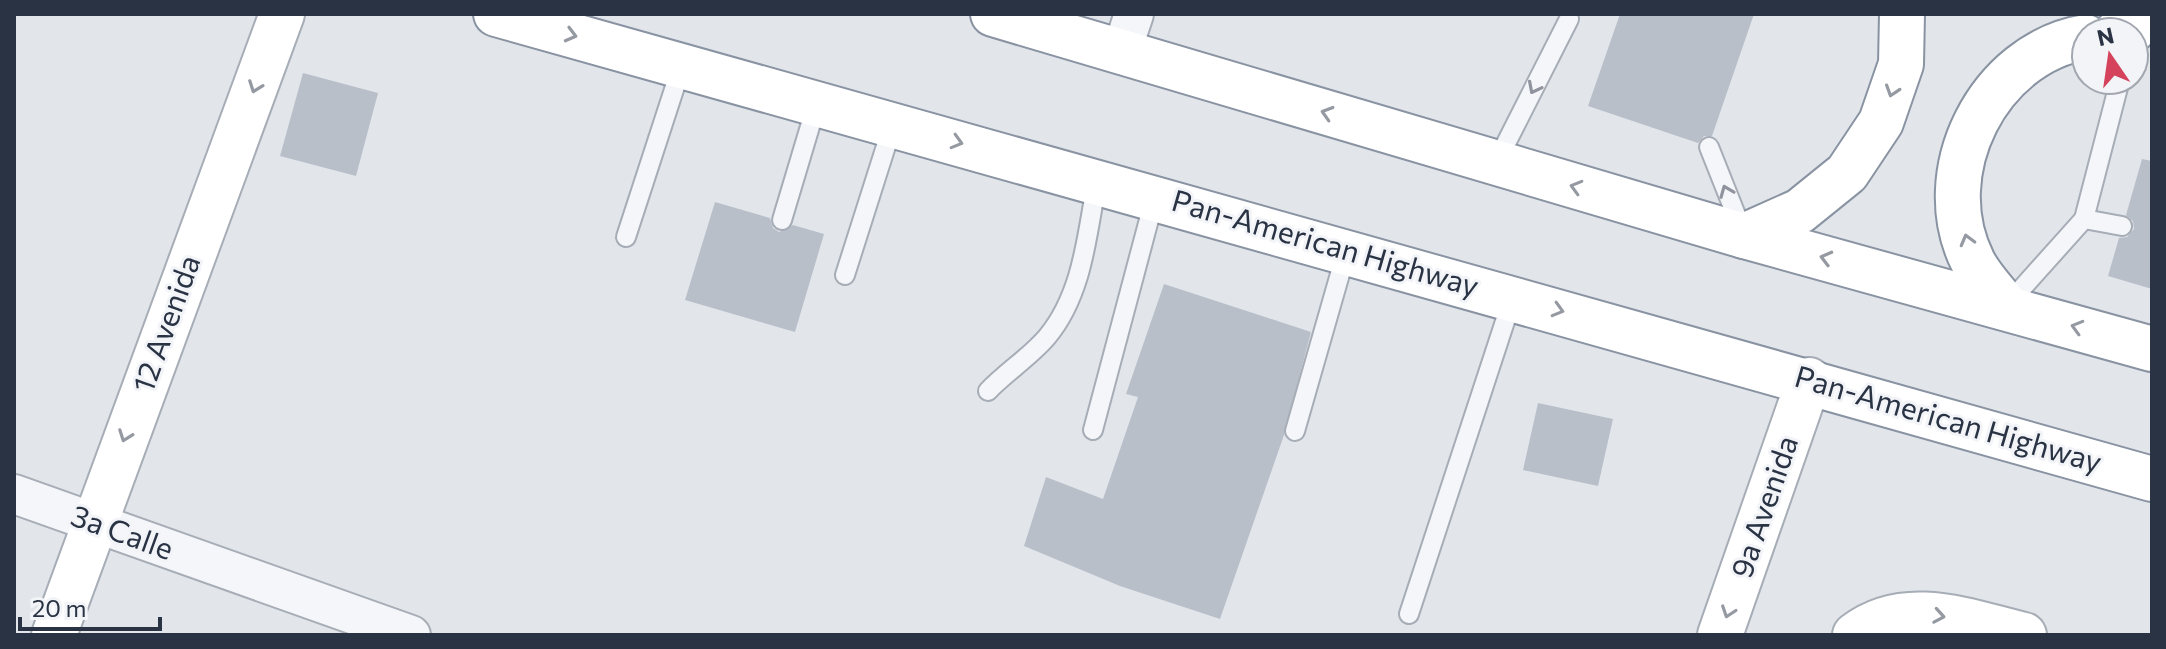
<svg xmlns="http://www.w3.org/2000/svg" width="2166" height="649" font-family="Commissioner,sans-serif">
<style>
.building{fill:#b9bfc9}
.lines{fill:none;stroke-linecap:round;stroke-linejoin:round}
.lane-casing{stroke:#a7adb6;stroke-width:22}
.street-casing{stroke:#a7adb6;stroke-width:42}
.secondary-casing{stroke:#a7adb6;stroke-width:48}
.highway-casing{stroke:#8993a2;stroke-width:48}
.lane{stroke:#f5f6f9;stroke-width:18}
.street{stroke:#f5f6f9;stroke-width:38}
.secondary{stroke:#fff;stroke-width:44}
.highway{stroke:#fff;stroke-width:44}
.oneway{stroke:#9499a2}
.oneway2{stroke:#8f949e}
.labels{text-anchor:middle;stroke-width:6;stroke-linejoin:round;paint-order:stroke}
.street-label{font-size:30px;fill:#293344;stroke:#f2f4f8}
</style>
<rect width="100%" height="100%" fill="#e2e6eb"/>
<!-- building -->
<g class="building">
<path d="M1620,14H1754L1712,136H1704L1698,143L1588,106Z"/>
<path d="M303,73L378,93L356,176L280,156Z"/>
<path d="M2142,159L2152,161V289L2108,276L2119,238L2127,237L2134,229L2133,221L2126,215Z"/>
<path d="M715,202L770,218L773,228L779,232L793,225L824,234L795,332L685,300Z"/>
<path d="M1164,284L1311,332L1284,435L1220,619L1120,586L1024,546L1046,477L1103,499L1138,397L1126,394Z"/>
<path d="M1538,403L1613,419L1598,486L1523,470Z"/>
</g>
<g class="lines">
<!-- lane casing -->
<g class="lane-casing">
<g id="lane">
<path d="M1709,147L1742,230"/>
<path d="M1496,163L1569,19"/>
<path d="M2084,219L2120,80"/>
<path d="M782,220L817,103"/>
<path d="M626,237L682,65"/>
<path d="M845,275L893,124"/>
<path d="M2006,306L2084,219L2122,226"/>
<path d="M988,391C1006,372 1030,357 1047,337C1083,294 1087,234 1097,181"/>
<path d="M1093,430L1155,197"/>
<path d="M1295,431L1346,253"/>
<path d="M1409,614L1512,300"/>
</g>
</g>
<!-- street casing -->
<g class="street-casing">
<g id="street">
<path d="M1122,50L1134,14"/>
<path d="M14,494L411,635"/>
</g>
</g>
<!-- secondary casing -->
<g class="secondary-casing">
<g id="secondary">
<path d="M54,635L282,14"/>
<path d="M1720,635L1809,380"/>
<path d="M1855,635C1906,596 1969,622 2024,635"/>
</g>
</g>
<!-- highway casing -->
<g class="highway-casing">
<g id="highway">
<path d="M496,14L2152,479"/>
<path d="M993,14L1744,236L2152,349"/>
<path d="M2117,32L2133,30"/>
<path d="M1744,236L1800,211L1847,173L1881,122L1901,64L1902,14"/>
<path d="M2006,306C1995,292 1981,278 1973,262C1928,173 1988,53 2086,37"/>
</g>
</g>
<!-- lane -->
<use href="#lane" class="lane"/>
<!-- street -->
<use href="#street" class="street"/>
<!-- secondary -->
<use href="#secondary" class="secondary"/>
<!-- highway -->
<use href="#highway" class="highway"/>
</g>
<!-- one-way arrows -->
<defs><path id="oneway-chevron" d="M-2-3.5L2.5 0L-2 3.5" fill="none" stroke-width="1.6" stroke-linecap="round" stroke-linejoin="round" transform="scale(2)"/></defs>
<g class="oneway">
<use href="#oneway-chevron" transform="translate(571 35) rotate(15)"/>
<use href="#oneway-chevron" transform="translate(255 87) rotate(110)"/>
<use href="#oneway-chevron" transform="translate(1892 91) rotate(108)"/>
<use href="#oneway-chevron" transform="translate(1327 113) rotate(-163)"/>
<use href="#oneway-chevron" transform="translate(957 142) rotate(16)"/>
<use href="#oneway-chevron" transform="translate(1576 187) rotate(-164)"/>
<use href="#oneway-chevron" transform="translate(1967 240) rotate(-105)"/>
<use href="#oneway-chevron" transform="translate(1826 258) rotate(-165)"/>
<use href="#oneway-chevron" transform="translate(1558 310) rotate(16)"/>
<use href="#oneway-chevron" transform="translate(2077 327) rotate(-164)"/>
<use href="#oneway-chevron" transform="translate(125 436) rotate(110)"/>
<use href="#oneway-chevron" transform="translate(1728 612) rotate(109)"/>
<use href="#oneway-chevron" transform="translate(1939 616) rotate(10)"/>
</g>
<g class="oneway2">
<use href="#oneway-chevron" transform="translate(1534 88) rotate(117)"/>
<use href="#oneway-chevron" transform="translate(1726 191) rotate(-112)"/>
</g>
<g class="labels">
<!-- street labels -->
<g class="street-label">
<text transform="translate(1325 244) rotate(16)" y="10">Pan-American Highway</text>
<text transform="translate(167 324) rotate(-70)" y="10">12 Avenida</text>
<text transform="translate(1948 420) rotate(16)" y="10">Pan-American Highway</text>
<text transform="translate(1765 507) rotate(-71)" y="10">9a Avenida</text>
<text transform="translate(122 533) rotate(20)" y="10">3a Calle</text>
</g>
</g>
<!-- border -->
<rect width="2166" height="649" fill="none" stroke="#293344" stroke-width="32"/>
<!-- north arrow -->
<g transform="translate(2110 56) rotate(347)"><circle r="38" fill="#f2f4f8" stroke="#a2a7b0" stroke-width="2"/>
<path d="M0-6L14 30L0 20L-14 30Z" fill="#d4435b"/>
<text y="-12" font-size="22" font-weight="bold" text-anchor="middle" fill="#293344">N</text>
</g>
<!-- scale -->
<path d="M20 617v12h140v-12" fill="none" stroke="#293344" stroke-width="4"/>
<text x="32" y="617" font-size="24" fill="#293344" stroke="#f2f4f8" stroke-width="6" paint-order="stroke">20 m</text>
</svg>
